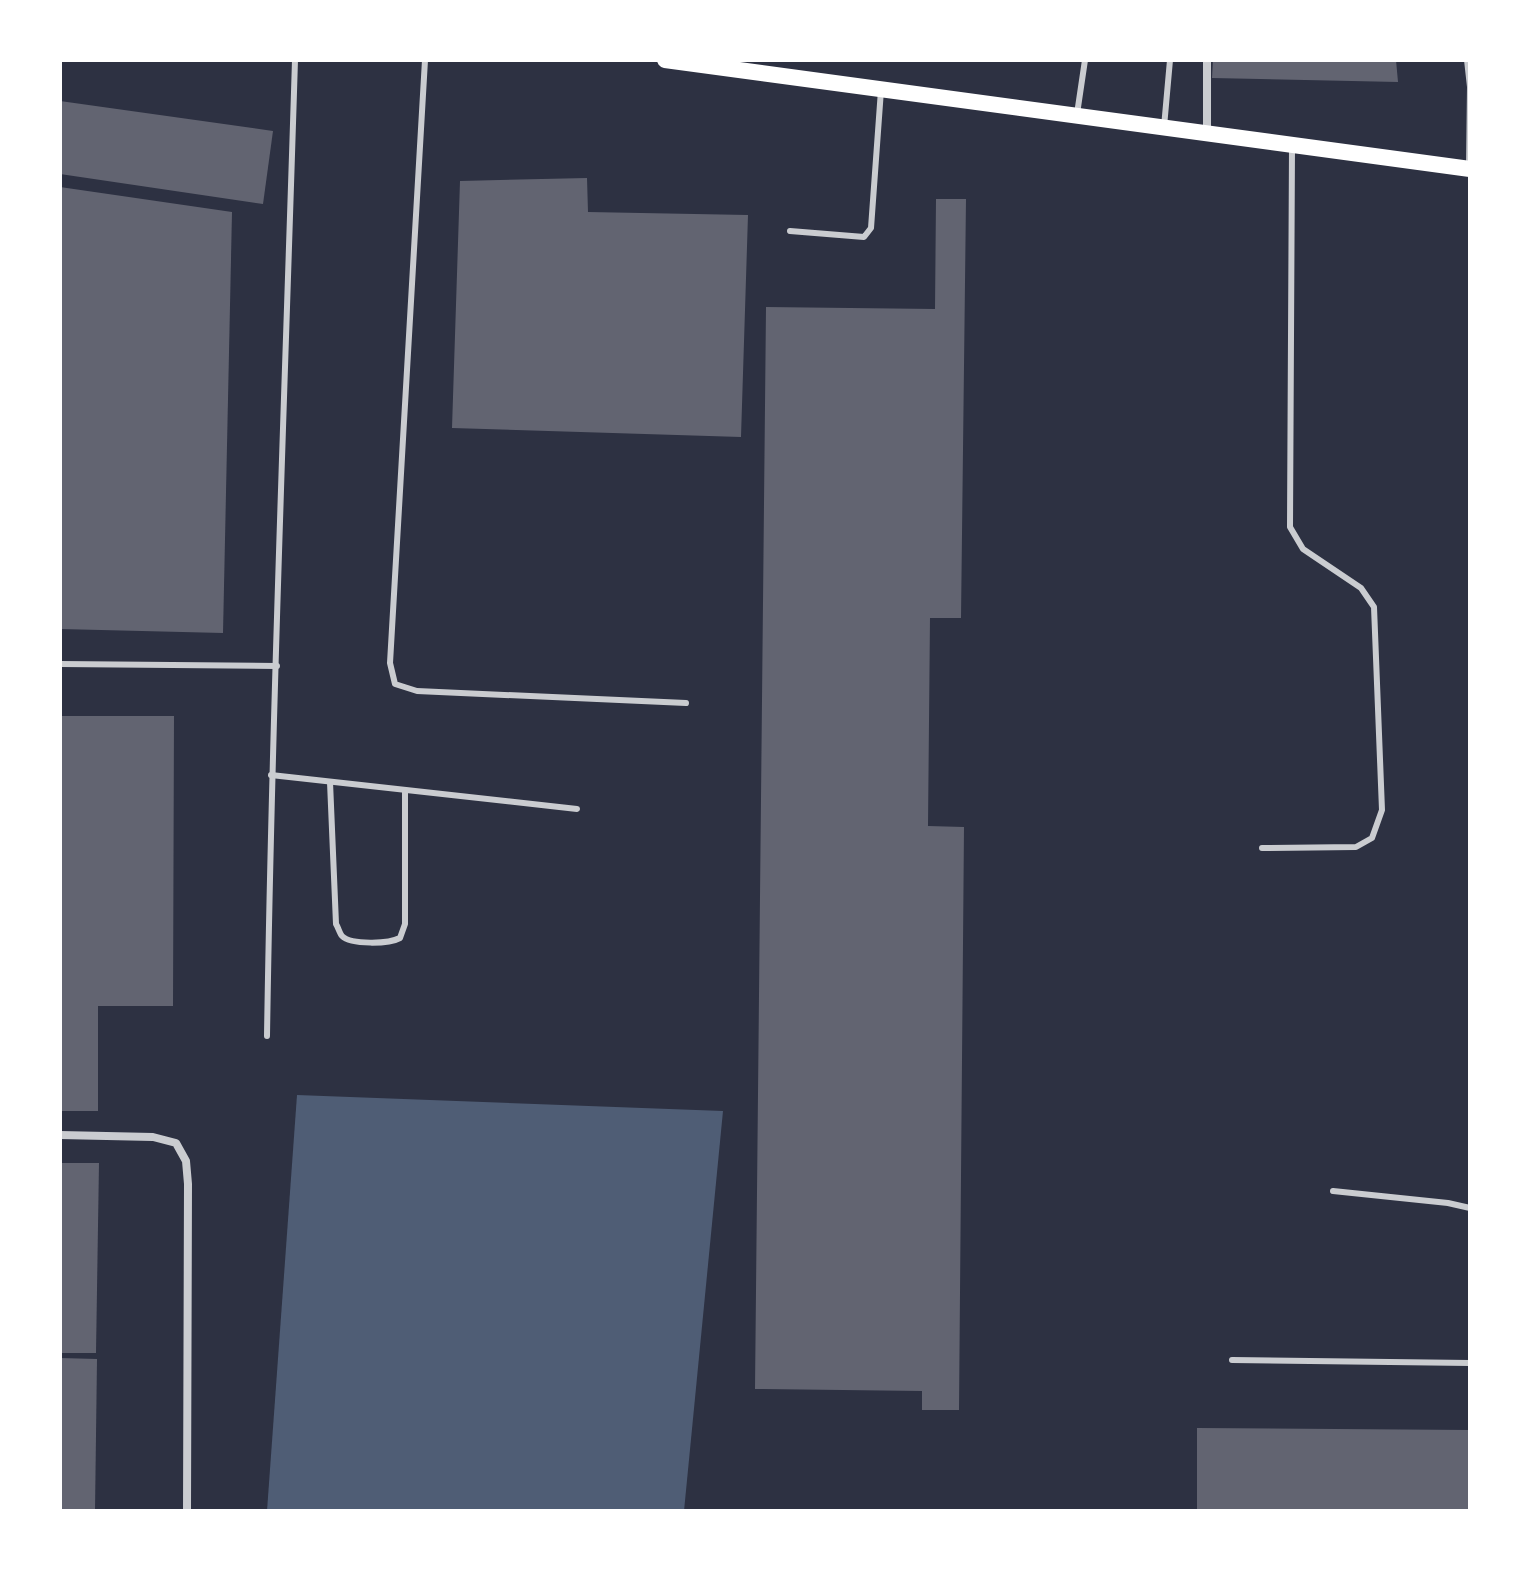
<svg xmlns="http://www.w3.org/2000/svg" width="1530" height="1571" font-family="'Work Sans',sans-serif">
<style>
.water{fill:#4f5d75}
.building{fill:#626471}
.lines{fill:none;stroke-linecap:round;stroke-linejoin:round}
.service{stroke:#caccd0;stroke-width:6}
.minor{stroke:#caccd0;stroke-width:8}
.secondary{stroke:#fff;stroke-width:16}
</style>
<rect width="100%" height="100%" fill="#2d3142"/>
<!-- water -->
<path class="water" d="M297,1095L723,1111L684,1511H267Z"/>
<!-- building -->
<g class="building">
<path d="M1213,60H1396L1398,82L1212,78Z"/>
<path d="M60,101L273,131L263,204L60,174Z"/>
<path d="M587,178L588,212L748,215L741,437L452,428L460,181Z"/>
<path d="M60,187L232,212L223,633L60,629Z"/>
<path d="M936,199H966L961,618H930L928,826L964,827L959,1410H922V1391L755,1389L766,307L935,309Z"/>
<path d="M60,716H174L173,1006H98V1111H60Z"/>
<path d="M60,1163H99L96,1353H60Z"/>
<path d="M60,1358L97,1359L95,1511H60Z"/>
<path d="M1197,1428L1470,1430V1511H1197Z"/>
</g>
<g class="lines">
<!-- service -->
<g class="service">
<path d="M425,60L390,663L395,684L417,691L686,703"/>
<path d="M1467,60L1470,87L1469,169"/>
<path d="M1077,114L1085,60"/>
<path d="M1164,127L1170,60"/>
<path d="M790,231L864,237L871,228L881,90"/>
<path d="M60,664L277,666"/>
<path d="M271,775L577,809"/>
<path d="M330,782L336,924C338,927 340,934 342,936C351,945 389,944 400,938L405,924V790"/>
<path d="M1262,848L1356,847L1372,838L1382,810L1374,607L1361,588L1303,549L1290,527L1292,147"/>
<path d="M267,1036C272,711 285,385 295,60"/>
<path d="M1333,1191L1448,1203L1470,1208"/>
<path d="M1232,1360L1470,1363"/>
</g>
<!-- minor -->
<g class="minor">
<path d="M1207,132V60"/>
<path d="M60,1135L153,1137L176,1143L186,1161L188,1184L187,1511"/>
</g>
<!-- secondary -->
<path class="secondary" d="M665,60L1470,169"/>
</g>
<!-- border -->
<rect width="1530" height="1571" fill="none" stroke="#ffffff" stroke-width="124"/>
</svg>
